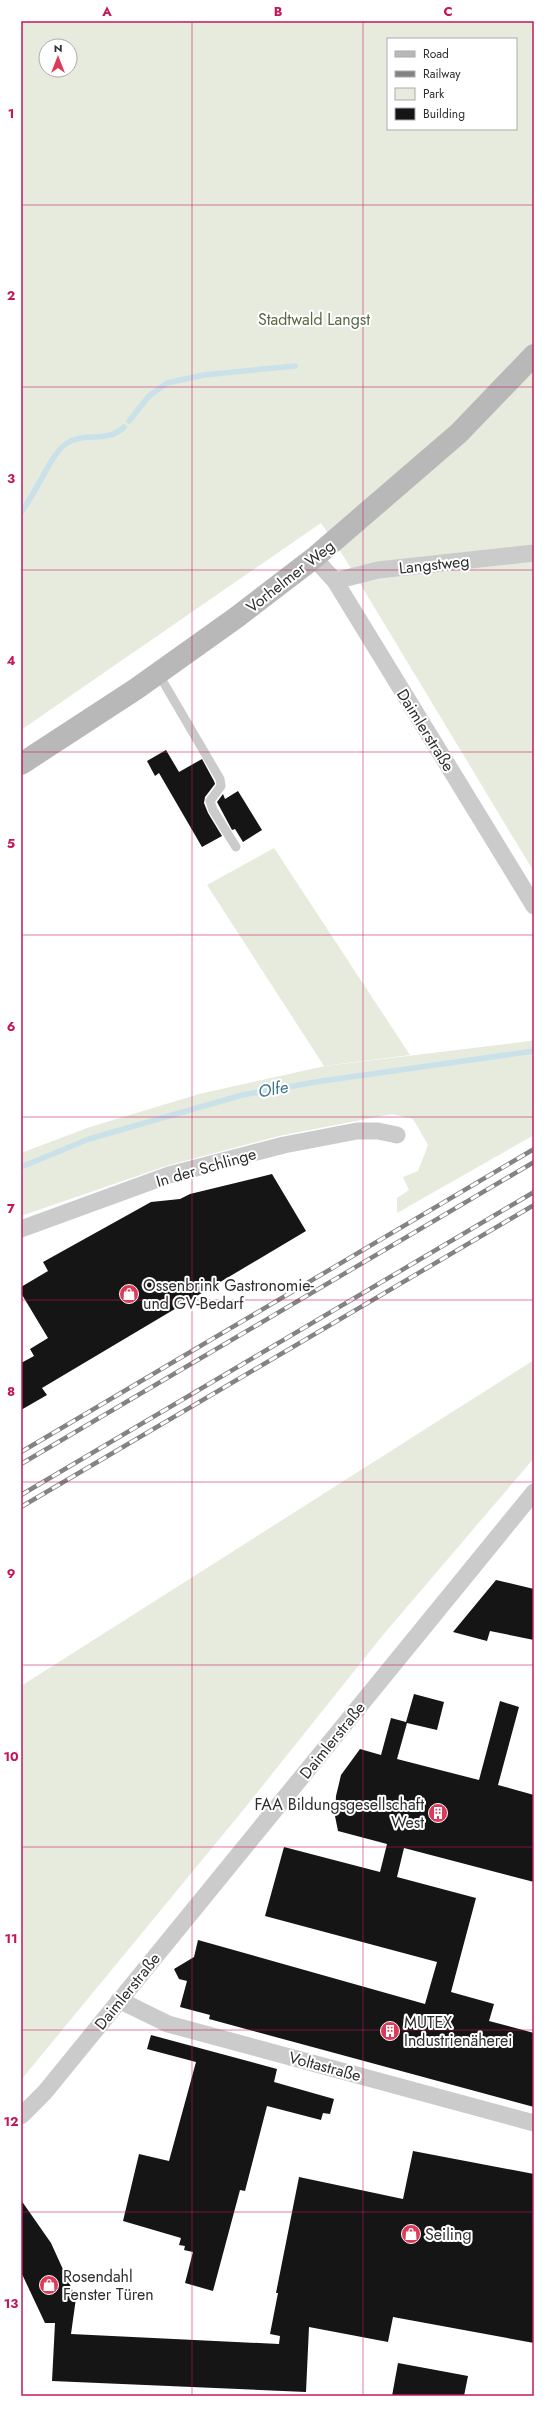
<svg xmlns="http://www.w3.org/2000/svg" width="555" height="2417" font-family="Jost,sans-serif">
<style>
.green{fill:#e6ebdd;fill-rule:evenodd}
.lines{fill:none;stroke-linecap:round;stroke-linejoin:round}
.stream{stroke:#cae1ea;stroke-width:5.5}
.building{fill:#151515}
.lane{stroke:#cbcbcb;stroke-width:9}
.street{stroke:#cbcbcb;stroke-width:17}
.secondary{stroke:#b8b8b8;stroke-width:22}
.rail-casing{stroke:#838383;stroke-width:4.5}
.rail{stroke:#fff;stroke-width:3;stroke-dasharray:9;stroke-linecap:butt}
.grid{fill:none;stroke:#c2185b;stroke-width:1;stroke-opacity:0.55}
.labels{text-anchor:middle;stroke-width:4;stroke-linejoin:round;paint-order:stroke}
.park-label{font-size:16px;fill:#57683e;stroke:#fff}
.street-label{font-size:16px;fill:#2e2e2e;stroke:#fff}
.poi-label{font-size:16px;fill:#2e2e2e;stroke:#fff;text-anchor:start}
.water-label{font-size:17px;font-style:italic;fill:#40788d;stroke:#fff}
.neatline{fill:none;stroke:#c2185b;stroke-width:1.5}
.grid-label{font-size:13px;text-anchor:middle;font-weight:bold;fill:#c2185b}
</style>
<rect width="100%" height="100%" fill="#fff"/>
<!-- green -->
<g class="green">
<path d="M21,21H534V872L344,557L321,523L21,730ZM388,39H516V129H388ZM46,46H70V70H46Z"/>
<path d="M274,848L410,1055L324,1066L207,885Z"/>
<path d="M534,1039V1135L397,1213V1198L409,1190L403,1177L418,1171L428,1145L413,1119L392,1114L279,1136L166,1166L21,1216V1153L90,1127L199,1094L325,1066L530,1041Z"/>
<path d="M534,1360V1458L383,1635L244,1809L21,2080V1686Z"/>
</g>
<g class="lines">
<!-- stream -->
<g class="stream">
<path d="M129,421L149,396L167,383L204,375L295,366"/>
<path d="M21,512C36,494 51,453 67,443C84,432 109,443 124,427"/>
<path d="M21,1167L89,1139L242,1095L322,1081L534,1051"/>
</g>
</g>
<!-- building -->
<g class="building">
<path d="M166,750L179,772L202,759L214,781L215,784L205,797L204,803L208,813L222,836L202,847L159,773L155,776L147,761Z"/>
<path d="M238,791L262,830L243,842L235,829L232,830L217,802L223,794L225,799Z"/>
<path d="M272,1174L306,1231L42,1388L47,1395L21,1410V1363L34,1356L30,1349L48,1338L21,1293V1287L48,1271L43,1262L151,1202L180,1199L190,1194Z"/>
<path d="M496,1580L534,1589V1640L490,1631L487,1641L453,1632Z"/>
<path d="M414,1694L444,1702L437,1730L407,1723L397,1759L479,1780L500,1701L519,1707L498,1785L534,1795V1882L404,1848L397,1877L476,1898L451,1992L494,2004L489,2021L534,2033V2107L209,2019L210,2015L180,2007L187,1981L179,1979L174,1969L194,1957L198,1940L425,2004L437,1962L265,1916L284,1847L380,1872L387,1844L338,1831L335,1816L336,1796L341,1775L360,1749L381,1755L391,1718L406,1722Z"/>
<path d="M151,2035L277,2069L274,2082L334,2099L330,2114L323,2113L321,2120L267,2106L245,2191L240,2190L213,2291L185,2283L193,2252L184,2250L185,2246L179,2245L181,2238L123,2221L139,2154L169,2161L196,2062L147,2049Z"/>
<path d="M413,2151L534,2174V2343L393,2317L388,2342L309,2327L306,2392L52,2381L55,2323H45L21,2272V2200L51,2243L76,2298L71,2334L279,2344L280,2336L270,2334L278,2293H276L299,2177L403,2199Z"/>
<path d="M398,2363L468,2376L464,2396H392Z"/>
</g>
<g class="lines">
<!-- lane -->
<path class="lane" d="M158,673L220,779L221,786L210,801L213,810L236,847"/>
<!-- street -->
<g class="street">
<path d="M314,558L335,581L534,906"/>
<path d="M335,581L378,570L534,553"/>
<path d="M21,1229L169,1175L284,1145L357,1131H378L397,1135"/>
<path d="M119,2000L168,2024L534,2123"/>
<path d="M21,2116L45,2092L534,1492"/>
</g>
<!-- secondary -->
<path class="secondary" d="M21,764L136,689L237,617L314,558L459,433L534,355"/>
<!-- rail casing -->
<g class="rail-casing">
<g id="rail">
<path d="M21,1452L534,1149"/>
<path d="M21,1464L534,1162"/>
<path d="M21,1495L534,1192"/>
<path d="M21,1507L534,1205"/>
</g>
</g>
<!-- rail -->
<use href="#rail" class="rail"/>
</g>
<!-- grid -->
<path class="grid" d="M192,21V2396M363,21V2396M21,205H534M21,387H534M21,570H534M21,752H534M21,935H534M21,1117H534M21,1300H534M21,1482H534M21,1665H534M21,1847H534M21,2030H534M21,2212H534"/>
<!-- icons -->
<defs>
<g id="shop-disc" transform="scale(1)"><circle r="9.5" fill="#dd3958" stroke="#fff"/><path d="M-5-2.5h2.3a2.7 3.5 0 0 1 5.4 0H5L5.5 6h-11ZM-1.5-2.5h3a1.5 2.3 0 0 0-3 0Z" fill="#fff"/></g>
<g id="building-disc" transform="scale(1)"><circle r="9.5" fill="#dd3958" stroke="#fff"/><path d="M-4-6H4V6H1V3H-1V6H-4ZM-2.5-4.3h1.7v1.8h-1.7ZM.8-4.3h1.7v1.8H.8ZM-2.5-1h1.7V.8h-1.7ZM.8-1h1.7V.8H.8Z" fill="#fff"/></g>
</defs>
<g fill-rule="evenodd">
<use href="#shop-disc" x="129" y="1294"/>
<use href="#building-disc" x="438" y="1813"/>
<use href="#building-disc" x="390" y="2031"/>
<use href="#shop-disc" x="411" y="2234"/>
<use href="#shop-disc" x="49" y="2285"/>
</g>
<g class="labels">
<!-- park labels -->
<g class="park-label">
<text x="314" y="325">Stadtwald Langst</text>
</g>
<!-- street labels -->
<g class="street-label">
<text transform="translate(434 564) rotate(-6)" y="6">Langstweg</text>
<text transform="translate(290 576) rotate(-38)" y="6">Vorhelmer Weg</text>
<text transform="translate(426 730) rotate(58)" y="6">Daimlerstraße</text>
<text transform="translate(206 1167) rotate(-16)" y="6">In der Schlinge</text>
<text transform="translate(332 1740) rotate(-51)" y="6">Daimlerstraße</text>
<text transform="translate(127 1991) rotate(-51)" y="6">Daimlerstraße</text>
<text transform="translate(325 2066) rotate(15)" y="6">Voltastraße</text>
</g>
<!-- poi labels -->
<g class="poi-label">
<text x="143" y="1291">Ossenbrink Gastronomie-<tspan x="143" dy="18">und GV-Bedarf</tspan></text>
<text x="424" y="1810" text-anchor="end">FAA Bildungsgesellschaft<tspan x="424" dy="18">West</tspan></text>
<text x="404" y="2028">MUTEX<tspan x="404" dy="18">Industrienäherei</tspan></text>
<text x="425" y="2240">Seiling</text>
<text x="63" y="2282">Rosendahl<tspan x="63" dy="18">Fenster Türen</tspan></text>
</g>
<!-- water labels -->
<g class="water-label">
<text transform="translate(273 1089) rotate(-10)" y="6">Olfe</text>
</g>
</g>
<!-- border -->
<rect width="555" height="2417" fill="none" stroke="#ffffff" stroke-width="44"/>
<!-- legend -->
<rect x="387" y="38" width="130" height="92" fill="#ffffff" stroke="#ababab"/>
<rect x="395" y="51" width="20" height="6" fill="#b8b8b8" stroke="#ababab"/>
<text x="423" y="58" font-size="12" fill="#2e2e2e">Road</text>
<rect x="395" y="71" width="20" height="6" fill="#838383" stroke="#ababab"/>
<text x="423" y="78" font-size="12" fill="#2e2e2e">Railway</text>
<rect x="395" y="88" width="20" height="12" fill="#e6ebdd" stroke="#ababab"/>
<text x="423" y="98" font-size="12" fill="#2e2e2e">Park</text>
<rect x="395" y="108" width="20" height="12" fill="#151515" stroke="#ababab"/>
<text x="423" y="118" font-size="12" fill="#2e2e2e">Building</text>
<!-- north arrow -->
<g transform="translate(58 58)"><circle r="19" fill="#ffffff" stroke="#ababab"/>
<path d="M0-3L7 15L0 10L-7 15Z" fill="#dd3958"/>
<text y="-6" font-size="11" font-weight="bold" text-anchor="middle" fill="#2e2e2e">N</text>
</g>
<rect x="22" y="22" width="511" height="2373" class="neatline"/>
<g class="grid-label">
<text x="107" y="16">A</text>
<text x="278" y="16">B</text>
<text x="448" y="16">C</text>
<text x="11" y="118">1</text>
<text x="11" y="300">2</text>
<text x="11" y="483">3</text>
<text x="11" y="665">4</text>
<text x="11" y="848">5</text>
<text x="11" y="1031">6</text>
<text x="11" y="1213">7</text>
<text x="11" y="1396">8</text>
<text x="11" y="1578">9</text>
<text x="11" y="1761">10</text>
<text x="11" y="1943">11</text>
<text x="11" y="2126">12</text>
<text x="11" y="2308">13</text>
</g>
</svg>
